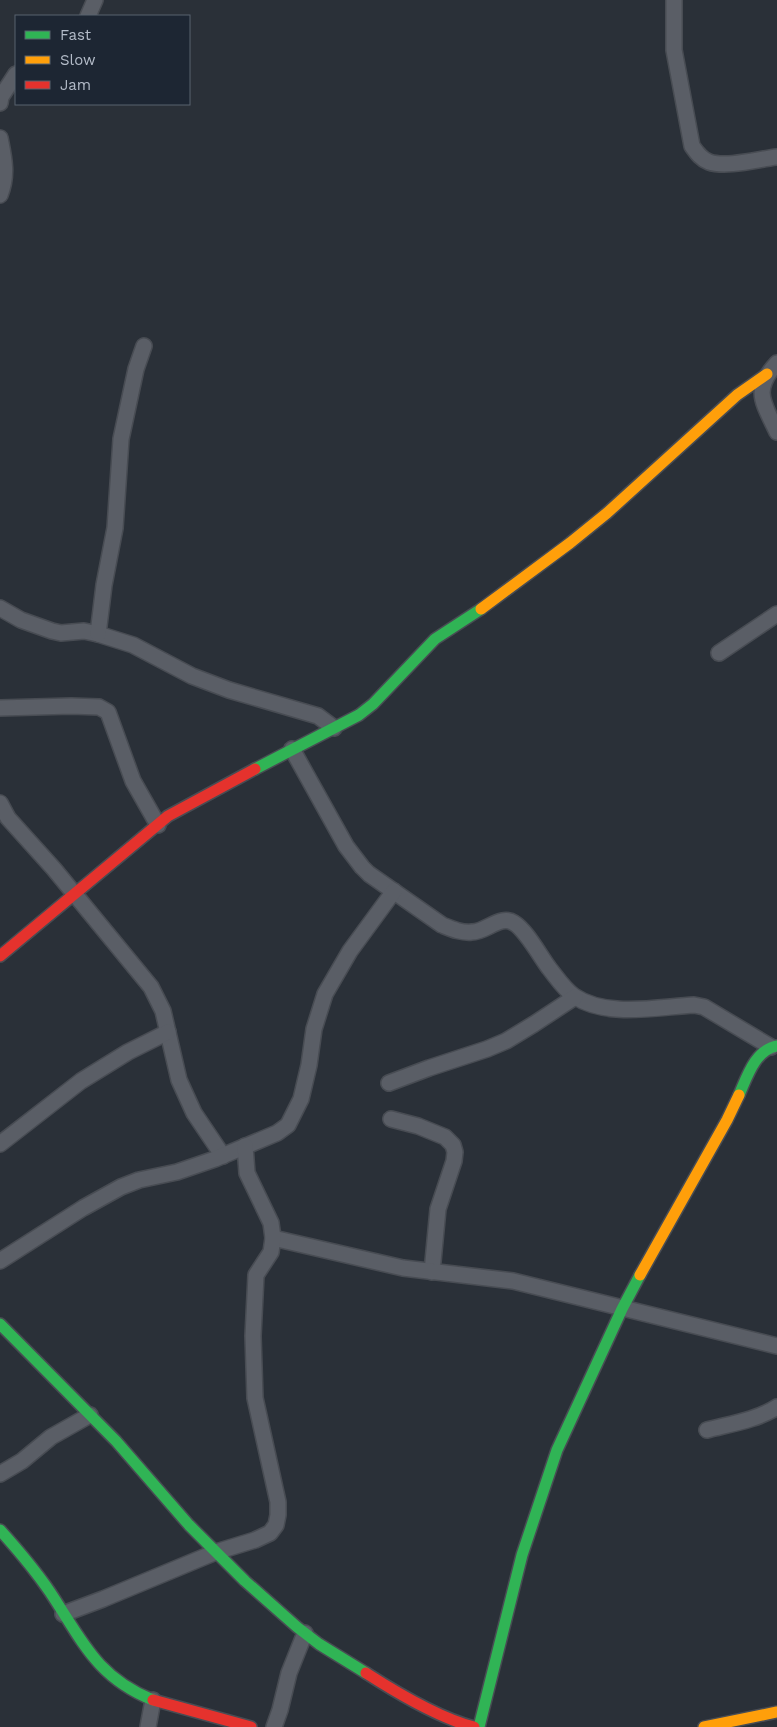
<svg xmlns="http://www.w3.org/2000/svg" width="777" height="1727" font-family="'Work Sans',sans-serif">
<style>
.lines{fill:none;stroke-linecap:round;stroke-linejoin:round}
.street-casing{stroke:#484c53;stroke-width:18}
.fast-casing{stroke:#484c53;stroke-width:14}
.slow-casing{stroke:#484c53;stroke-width:14}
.jam-casing{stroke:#484c53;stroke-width:14}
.street{stroke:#5a5e66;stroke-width:15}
.fast{stroke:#30b455;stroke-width:11}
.slow{stroke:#ff9f0a;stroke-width:11}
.jam{stroke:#e5322d;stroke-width:11}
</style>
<rect width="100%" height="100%" fill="#2a3038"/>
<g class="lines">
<!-- street casing -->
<g class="street-casing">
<g id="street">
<path d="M674,0V50L692,146C697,153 701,159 709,162C726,168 759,159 777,157"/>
<path d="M88,16L95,0"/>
<path d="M0,103L1,97L16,74"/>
<path d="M0,138C4,158 8,175 0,195"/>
<path d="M777,363C752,390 763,402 777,432"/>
<path d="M0,608L21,620L52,631L61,633L84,631L98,634L133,645L192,676L229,690L318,716L334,728"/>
<path d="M98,634L104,585L115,528L121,439L136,369L144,346"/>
<path d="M719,653L777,614"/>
<path d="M0,708L71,706L99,707L108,712L133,781L158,825"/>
<path d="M292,749L346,846L362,867L369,874L442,925C452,929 461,933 472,932C486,932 501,914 514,923C526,930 540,956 549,968C557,978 564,989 574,996C606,1018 657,1007 694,1005L704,1007L771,1047"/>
<path d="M0,803L8,818L54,869L151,987L163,1011L179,1080L194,1113L223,1156"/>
<path d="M389,1083L429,1068L487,1049L506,1041L534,1024L575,997"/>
<path d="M391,1119L418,1126L445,1137L453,1145L455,1152L454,1161L438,1209L432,1272"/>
<path d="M0,1144L81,1081L128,1052L168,1032"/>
<path d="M273,1238L403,1268L513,1281L777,1346"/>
<path d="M0,1261L83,1208L121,1187L139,1180L177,1172L215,1159L277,1133L288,1125L301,1099L309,1065L314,1029L325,994L350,951L394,891"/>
<path d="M707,1430C730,1424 757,1420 777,1407"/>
<path d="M0,1474L22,1461L51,1437L90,1415"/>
<path d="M63,1614L103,1599L216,1552L255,1540L270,1533L276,1525L278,1515V1502L255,1398L253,1336L256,1275L271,1252L273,1238L271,1223L247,1173L245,1146"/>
<path d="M148,1727L153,1700"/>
<path d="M274,1727L280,1710L289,1673L305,1633"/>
</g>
</g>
<!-- fast casing -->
<g class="fast-casing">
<g id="fast">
<path d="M255,769L359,715L373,704L435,639L481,609"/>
<path d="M739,1095C747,1077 755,1050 777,1046"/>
<path d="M0,1324L116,1441L189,1525L245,1581L297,1627L319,1644L366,1673"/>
<path d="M0,1530C18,1550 35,1570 50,1592C82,1640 96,1677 153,1700"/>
<path d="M479,1727L522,1555L557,1450L622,1309L640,1275"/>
</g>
</g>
<!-- slow casing -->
<g class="slow-casing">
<g id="slow">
<path d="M481,609L570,543L607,513L737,395L767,374"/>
<path d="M640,1275L727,1120L739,1095"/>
<path d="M704,1727L777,1712"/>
</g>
</g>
<!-- jam casing -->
<g class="jam-casing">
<g id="jam">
<path d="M0,956L168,816L255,769"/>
<path d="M366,1673C397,1693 439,1718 474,1727"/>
<path d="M153,1700L251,1727"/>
</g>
</g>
<!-- street -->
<use href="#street" class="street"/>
<!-- fast -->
<use href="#fast" class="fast"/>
<!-- slow -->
<use href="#slow" class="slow"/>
<!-- jam -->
<use href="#jam" class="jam"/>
</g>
<!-- legend -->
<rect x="15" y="15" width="175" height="90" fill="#1d2633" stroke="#59626f"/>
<rect x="25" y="31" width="25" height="8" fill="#30b455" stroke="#59626f"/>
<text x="60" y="40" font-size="15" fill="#b4bcc9">Fast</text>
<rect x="25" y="56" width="25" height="8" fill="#ff9f0a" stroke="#59626f"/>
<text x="60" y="65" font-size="15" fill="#b4bcc9">Slow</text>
<rect x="25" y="81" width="25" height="8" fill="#e5322d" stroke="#59626f"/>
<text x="60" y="90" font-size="15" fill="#b4bcc9">Jam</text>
</svg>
